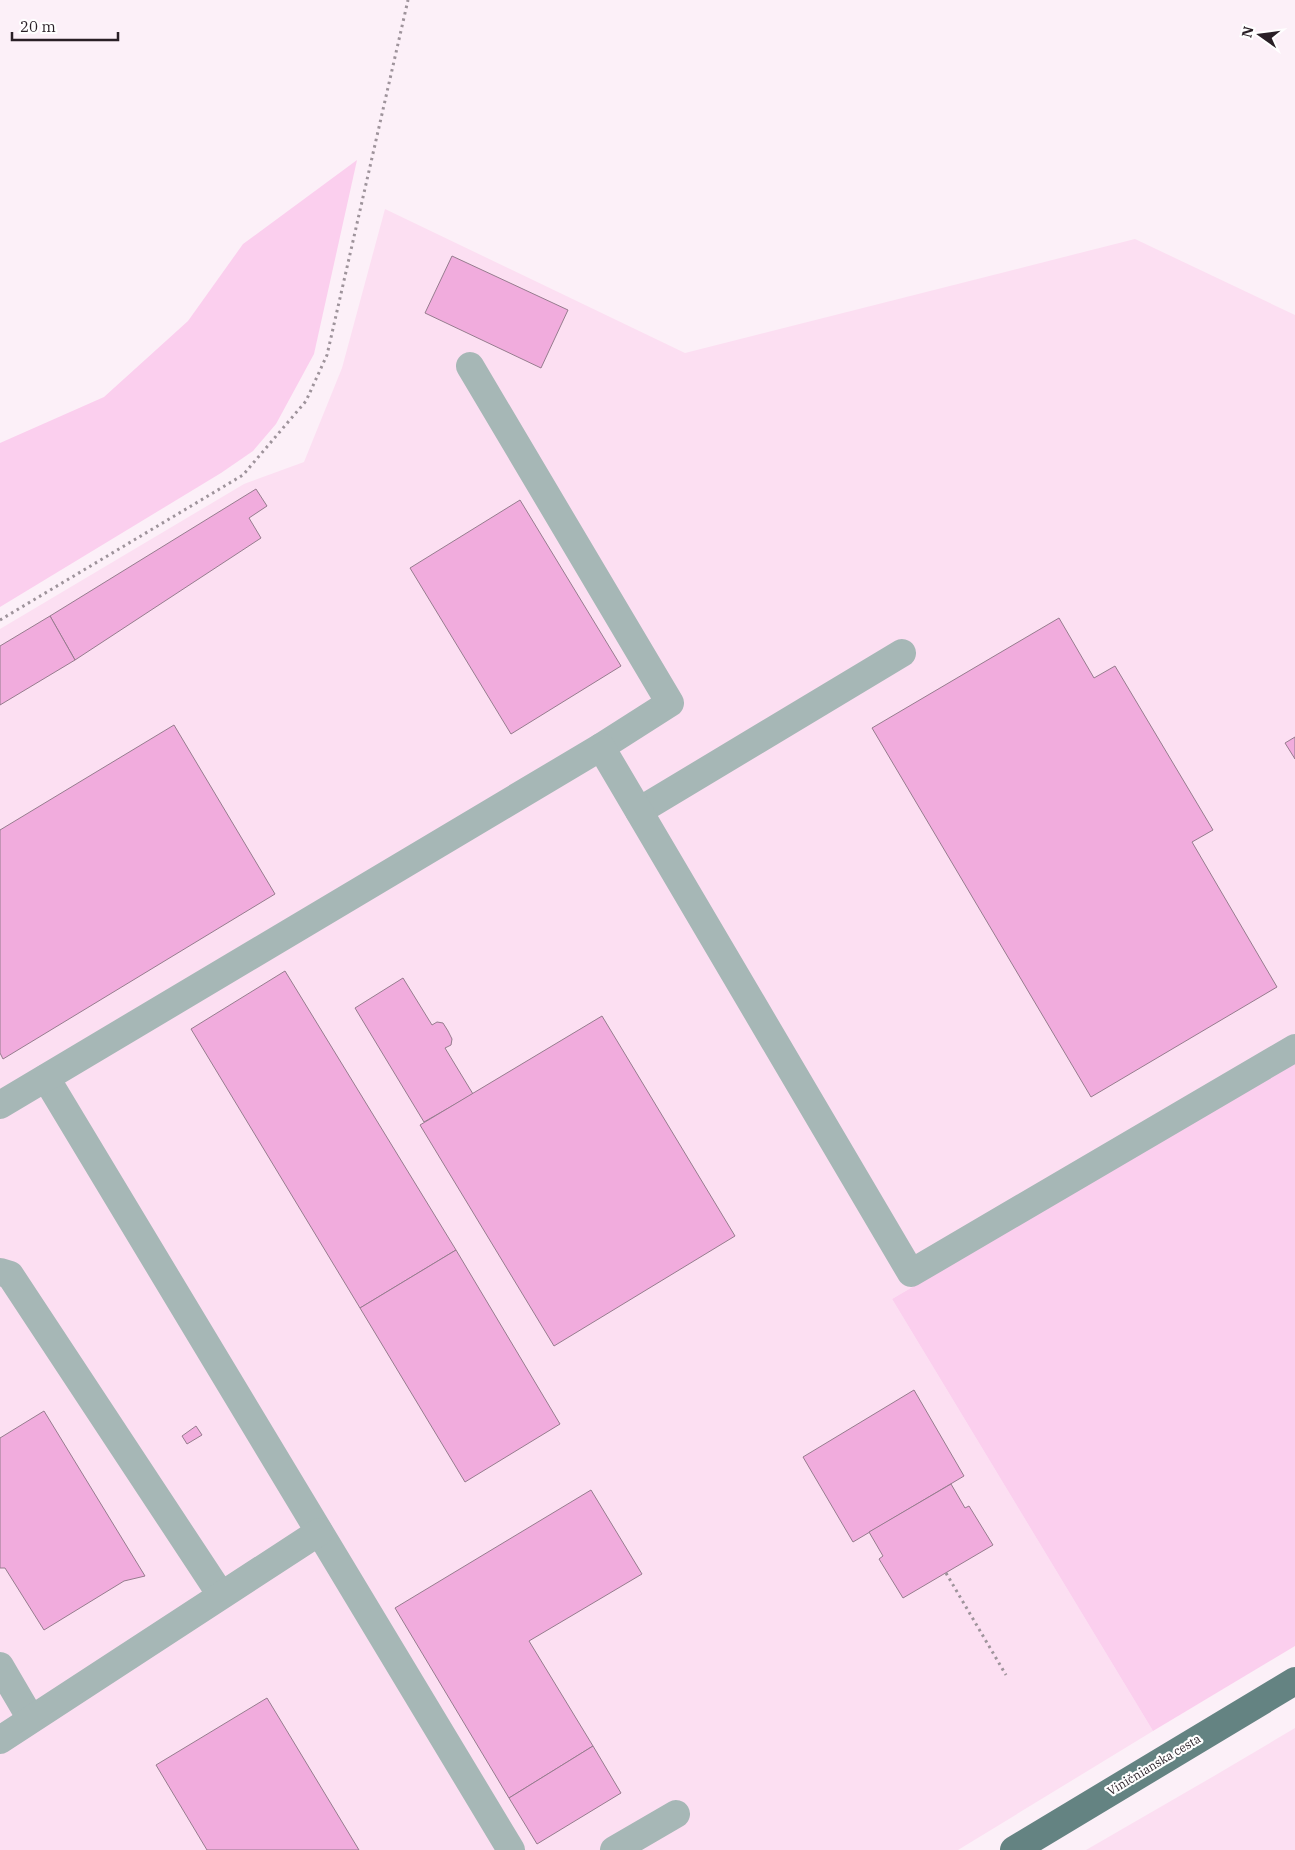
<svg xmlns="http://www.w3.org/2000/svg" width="1295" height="1850" font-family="'IBM Plex Serif',serif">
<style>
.built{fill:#fcdff2}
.green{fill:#fbcfee}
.building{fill:#f1acdd;stroke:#967c8e}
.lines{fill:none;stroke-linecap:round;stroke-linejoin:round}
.path{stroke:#9e939b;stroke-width:3;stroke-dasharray:2.5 4;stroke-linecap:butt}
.minor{stroke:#a6b7b6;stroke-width:28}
.major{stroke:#648382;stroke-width:28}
.labels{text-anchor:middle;stroke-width:4.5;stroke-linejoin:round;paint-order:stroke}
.street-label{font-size:12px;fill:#291f26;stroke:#fff}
</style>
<rect width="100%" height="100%" fill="#fcf0f8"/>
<!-- built -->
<g class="built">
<path d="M385,209L685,353L1135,239L1295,315V1062L892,1299L1153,1731L958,1850H0V629L244,484L304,462L342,368Z"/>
<path d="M1295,1728V1850H1086L1214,1776Z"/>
</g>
<!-- green -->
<g class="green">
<path d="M357,160L314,354L276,424L253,451L221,473L0,607V443L104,397L188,321L243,244Z"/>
<path d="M1295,1062V1646L1153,1731L892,1299Z"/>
</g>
<!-- building -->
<g class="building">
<path d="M452,256L568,310L541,368L425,313Z"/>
<path d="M256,489L267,506L249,518L261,538L75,660L50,616Z"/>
<path d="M520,500L621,666L511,734L410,568Z"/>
<path d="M50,616L75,660L0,705V646Z"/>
<path d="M1059,618L1094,678L1115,666L1213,830L1192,842L1277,987L1091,1097L872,728Z"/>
<path d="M174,725L275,894L3,1059L0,1053V830Z"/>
<path d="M1295,737V759L1285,743Z"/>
<path d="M285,971L456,1250L360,1308L191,1029Z"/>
<path d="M403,978L432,1025L437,1022L443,1023L448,1031L452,1039L451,1045L445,1048L473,1094L424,1122L355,1008Z"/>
<path d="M602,1016L735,1236L554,1346L420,1125Z"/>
<path d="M456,1250L560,1424L465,1482L360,1308Z"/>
<path d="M914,1390L964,1476L853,1542L803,1457Z"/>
<path d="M44,1411L145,1576L124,1581L44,1630L5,1568H0V1438Z"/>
<path d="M196,1426L202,1435L187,1444L182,1436Z"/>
<path d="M951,1484L965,1508L969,1506L993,1545L903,1598L879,1559L883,1556L869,1532Z"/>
<path d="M591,1490L642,1574L529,1641L593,1746L509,1798L395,1608Z"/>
<path d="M267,1698L359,1850H207L156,1765Z"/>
<path d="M593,1746L621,1793L537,1844L509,1798Z"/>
</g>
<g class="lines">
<!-- path -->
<g class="path">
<path d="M0,620L243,475L306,401L327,355L408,0"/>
<path d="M946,1573L1006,1675"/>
</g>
<!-- minor -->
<g class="minor">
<path d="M470,366L670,703L601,747"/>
<path d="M639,811L902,653"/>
<path d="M46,1078L511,1850"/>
<path d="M0,1105L601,747L911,1273L1295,1048"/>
<path d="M0,1272L10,1275L221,1595"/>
<path d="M0,1666L31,1719"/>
<path d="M0,1740L319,1532"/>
<path d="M614,1850L676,1814"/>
</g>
<!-- major -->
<path class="major" d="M1014,1850L1295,1681"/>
</g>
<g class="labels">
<!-- street labels -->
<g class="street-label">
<text transform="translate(1154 1765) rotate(-31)" y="4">Viničnianska cesta</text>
</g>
</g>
<!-- north arrow -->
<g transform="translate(1260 35) rotate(284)" stroke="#ffffff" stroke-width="4" paint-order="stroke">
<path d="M0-4L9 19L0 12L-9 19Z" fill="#291f26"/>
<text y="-8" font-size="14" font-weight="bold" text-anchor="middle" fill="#291f26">N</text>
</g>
<!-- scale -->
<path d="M12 32v8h106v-8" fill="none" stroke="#291f26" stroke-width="2.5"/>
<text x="20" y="32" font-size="15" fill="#291f26" stroke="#ffffff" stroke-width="4" paint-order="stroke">20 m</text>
</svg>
